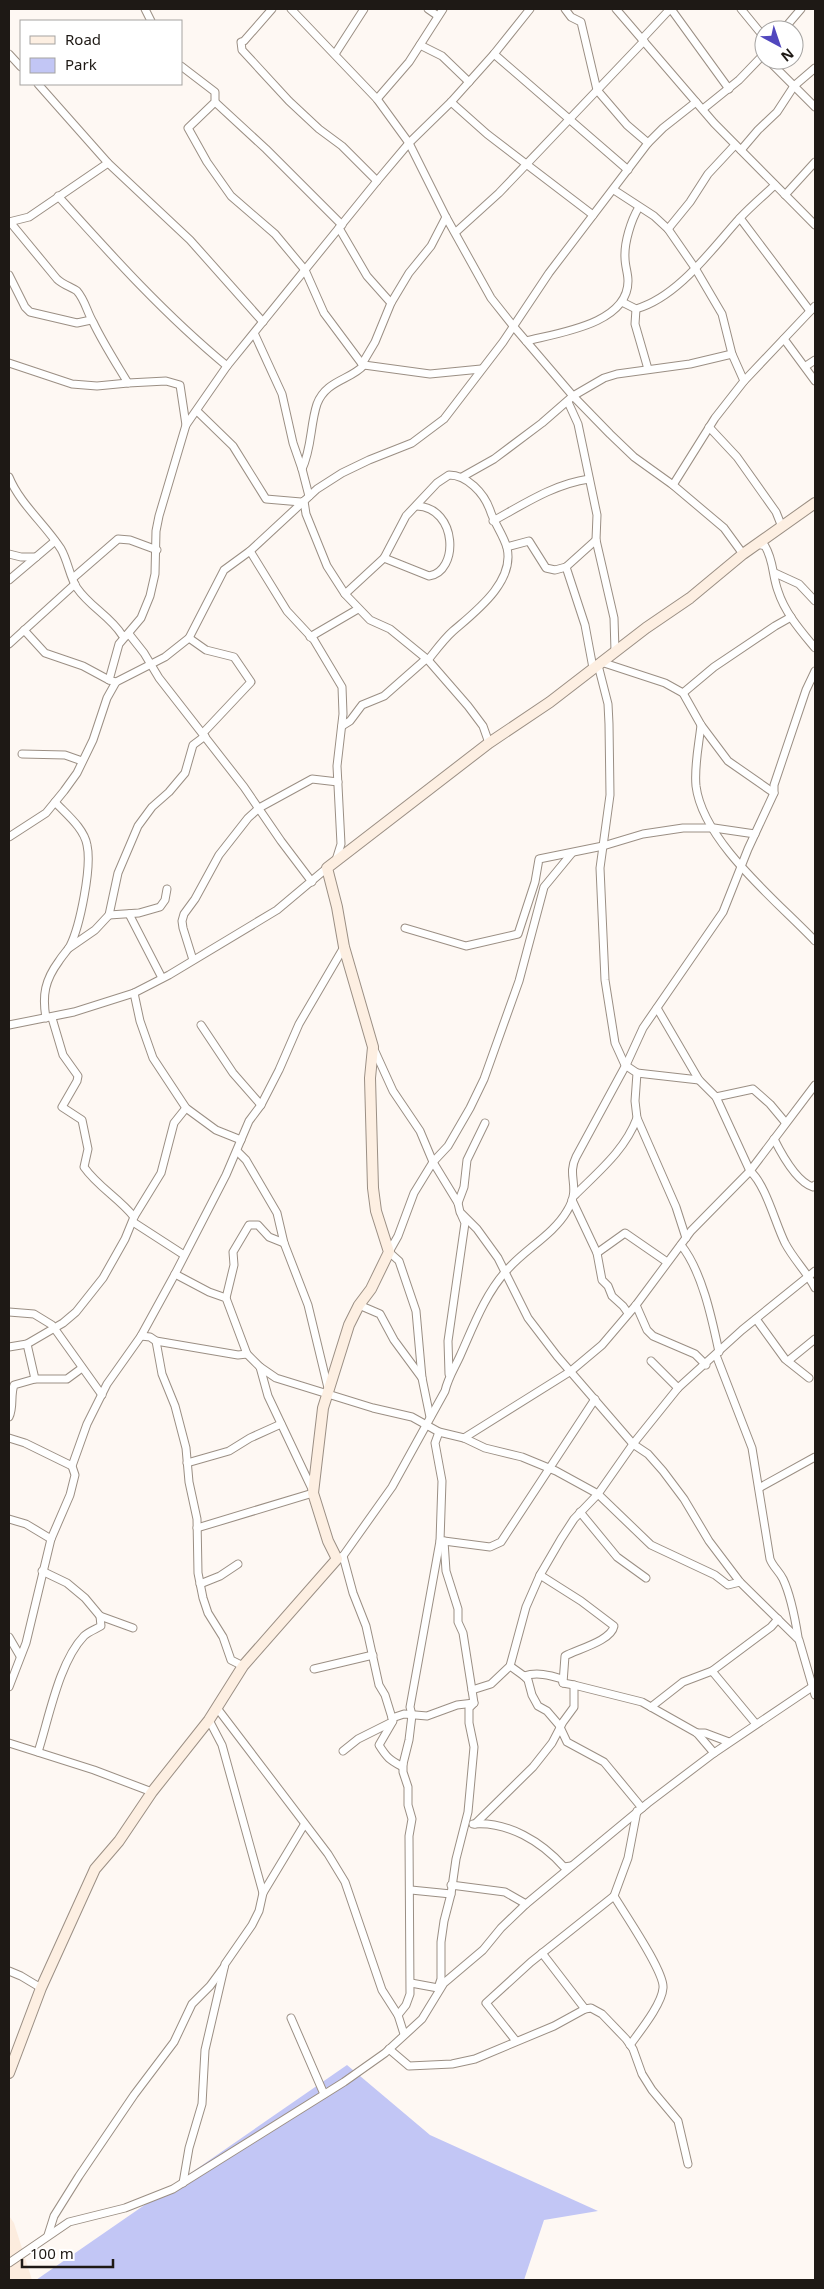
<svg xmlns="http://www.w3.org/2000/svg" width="824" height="2289" font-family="'Noto Sans',sans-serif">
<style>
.built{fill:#fcecde}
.green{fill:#c2c6f5}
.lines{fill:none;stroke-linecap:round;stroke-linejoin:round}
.minor-casing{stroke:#9b8f84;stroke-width:9}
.secondary-casing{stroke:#9b8f84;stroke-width:12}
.minor{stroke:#fff;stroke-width:7}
.secondary{stroke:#fdefe2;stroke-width:10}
</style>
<rect width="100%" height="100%" fill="#fef8f3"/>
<!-- built -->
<path class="built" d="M9,2216L14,2223L32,2280H9Z"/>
<!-- green -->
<path class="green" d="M347,2065L430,2135L598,2211L544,2220L524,2280H36Z"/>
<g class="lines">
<!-- minor casing -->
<g class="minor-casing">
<g id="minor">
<path d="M145,9L151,21"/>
<path d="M272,9L244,41L241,42L242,50L289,101L319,129L342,146L377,181"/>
<path d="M291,9L377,99L409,143L446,217L491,298L514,327L573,396L610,434L634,457L673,485L724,528L743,554"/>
<path d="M428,9L438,16"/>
<path d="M565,9L571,17L581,22L597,90L627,125L648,143"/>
<path d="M616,9L714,123L815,225"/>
<path d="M671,9L729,89"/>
<path d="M741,9L764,37"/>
<path d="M783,30L801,9"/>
<path d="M642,39L670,9"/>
<path d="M420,45L442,56L469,82"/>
<path d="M9,54L21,67"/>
<path d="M335,54L364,9"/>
<path d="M494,54L628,170"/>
<path d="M768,60L815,107"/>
<path d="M181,66L215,92V102L188,128L207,162L231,196L275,234L305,270L324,313L362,364"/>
<path d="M38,84L108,163L190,240L263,322"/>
<path d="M377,99L409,62L443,9"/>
<path d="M215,102L266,149L342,225"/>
<path d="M451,102L487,134L593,215"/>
<path d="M703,109L739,80L764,54"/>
<path d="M741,150L758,130L777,112L794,86L815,68"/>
<path d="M614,190L654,216L668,229L695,268L722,314L732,354L744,381"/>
<path d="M785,195L815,162"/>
<path d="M58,196C112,256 165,315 227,366"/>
<path d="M740,218L810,311"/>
<path d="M9,222L29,217L108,163"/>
<path d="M10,222L57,279C63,285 72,287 77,291C85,300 87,312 93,322C103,343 116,363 128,383L166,381L180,385L186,425"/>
<path d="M339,228L367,276L391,303"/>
<path d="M668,229L690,202L708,174L735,145"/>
<path d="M456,232L499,193L644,41"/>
<path d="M9,275L25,307L30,312L77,323L91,320"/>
<path d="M622,302L636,309C678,297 711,250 739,219C750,207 763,196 775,185"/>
<path d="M636,309L635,324L648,369"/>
<path d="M255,335L282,394L293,443L302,469L309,496"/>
<path d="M784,339L815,381"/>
<path d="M526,341C558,333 628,324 628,281C628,273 625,266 625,258C624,243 631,220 639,207"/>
<path d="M9,363L72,384L97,386L128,383"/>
<path d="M364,365L430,374L481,369"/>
<path d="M806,366L815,360"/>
<path d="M568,402L578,424L597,515L596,540L614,618L615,651"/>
<path d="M197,411L233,446L266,499L301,502"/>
<path d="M709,427L737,457L776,512L782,527"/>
<path d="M302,469C312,448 310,425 317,404C326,380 351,380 364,365L362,364L375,342L391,303L409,273L431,246L446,217"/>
<path d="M9,477C20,504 45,524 61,549C68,561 70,578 77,588C90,607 110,616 122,635L126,636"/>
<path d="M462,477L494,459L542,423L573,396L604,378L617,374L690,364L732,354"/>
<path d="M673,485L715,418L744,381L815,306"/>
<path d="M304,501L306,514L327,566L345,594L370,620L390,629L428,660L468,706L483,726L489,743"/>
<path d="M493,521C524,504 554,484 589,479"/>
<path d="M757,544L765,546C774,561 772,575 778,591C785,613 801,631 815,648"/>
<path d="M507,547L529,541L546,568L555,570L566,567"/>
<path d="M250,551L287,611L314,640L342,687L343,714L337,766L341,844L336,860"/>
<path d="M9,554L21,557H36"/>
<path d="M384,558L429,576C459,572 458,508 417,506"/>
<path d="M775,573L799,584L815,601"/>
<path d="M73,578L118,539L130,540L157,550"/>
<path d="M9,580L55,541"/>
<path d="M345,594L384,558L406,516L437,483L449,475C467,475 484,493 490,510C494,523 504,536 507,548C515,582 475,612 453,631C444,639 436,650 428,660"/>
<path d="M24,630L45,653L83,666L109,680"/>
<path d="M129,634L144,653L159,678L244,787L281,841L312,882"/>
<path d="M310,637L358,609"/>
<path d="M189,638L206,650L234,657L251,682L203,733"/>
<path d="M9,644L75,584"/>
<path d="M601,662L665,683L683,693L701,725L728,761L774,793"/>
<path d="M598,665L608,704L609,724L610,795L600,868L605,980L615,1043L625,1065L637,1073L635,1101L637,1118L676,1207L686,1238"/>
<path d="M593,668L585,625L566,567L596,540"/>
<path d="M116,682L109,680L119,644L141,618L150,596L155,574L156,531L159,516L186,425L227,366L377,181L409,143L451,102L494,54L530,9"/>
<path d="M683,693L714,667L775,626L791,617"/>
<path d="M701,725C699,744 694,766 696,786C703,842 777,901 815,941"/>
<path d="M342,726L350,721L362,705L384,696L426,659"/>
<path d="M22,754L65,755L82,761"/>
<path d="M9,837L46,813L64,791L77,773L93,740L107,698L116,682L165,657L189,638L224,570L250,551L317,489L342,473L369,460L412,443L444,419L503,342L549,273L648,143L663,128L696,102"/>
<path d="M129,914L162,978"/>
<path d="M109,915L139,913L160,907L165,900L167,889"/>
<path d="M405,928L466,946L518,934L535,882L539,859L603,846L643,834L683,828H714L755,834"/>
<path d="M69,948L95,930L109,915L118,873L138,826L152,807L169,792L185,773L193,745L205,736"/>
<path d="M193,960L183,928L182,921L184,914L195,899L219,855L248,818L259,808L312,779L338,782"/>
<path d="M134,993L140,1021L153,1058L186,1108L216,1130L241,1140"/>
<path d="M657,1008L699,1080L716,1097L750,1171C766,1185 775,1223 785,1243C794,1260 807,1272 815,1288"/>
<path d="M46,1018C42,995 45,980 59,961C62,956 67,951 70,946C80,926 92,867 87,845C84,828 66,814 55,802"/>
<path d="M52,1018L63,1055L78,1076L77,1081L62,1107L82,1120L88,1149L84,1167C98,1187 119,1198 134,1217"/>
<path d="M9,1025L74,1012L134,993L169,975L277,910L327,868"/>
<path d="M201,1025L233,1073L261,1105"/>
<path d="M373,1047L393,1091L420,1131L433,1162L458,1203L460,1212L477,1229L498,1258L528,1318L557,1356L633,1444L648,1454L663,1471L684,1499L709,1541L740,1582L799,1640L815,1695"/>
<path d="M637,1073L699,1080"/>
<path d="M716,1097L753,1089L770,1104L785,1122"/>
<path d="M774,1139C781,1153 797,1182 813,1187L815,1185"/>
<path d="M237,1151L246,1160L277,1213L284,1243L308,1305L328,1388"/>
<path d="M575,1195C599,1171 625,1150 637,1118"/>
<path d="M572,1200L597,1253L602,1280L608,1286L612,1296L623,1306L628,1313"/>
<path d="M458,1203L464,1187L467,1160L485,1123"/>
<path d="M133,1222L184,1255"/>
<path d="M681,1245C702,1271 712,1319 719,1352"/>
<path d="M597,1253L625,1233L667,1262"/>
<path d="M175,1274L209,1292L226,1298L247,1354L260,1367L268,1396L313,1491"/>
<path d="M226,1298L234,1265L233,1252L249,1225H258L269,1237L284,1243"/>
<path d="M359,1305L380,1314L394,1340L422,1378"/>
<path d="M636,1305L647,1330L653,1336L695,1354L706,1365"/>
<path d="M9,1312L34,1314L52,1325L102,1395"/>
<path d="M756,1319L785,1359L809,1378"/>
<path d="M141,1336L150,1337L156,1341L238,1355L247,1354"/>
<path d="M156,1341L162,1374L175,1406L186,1448L189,1482L197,1519L198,1573L203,1598L208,1613L223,1637L231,1660L243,1666"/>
<path d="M9,1347L27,1344L63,1323L76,1312L103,1278L125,1239L134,1217L161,1173L174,1123L186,1108"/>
<path d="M716,1355L752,1448L770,1559C773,1567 779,1571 783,1579C791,1596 795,1618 798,1637"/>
<path d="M651,1361L678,1388"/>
<path d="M788,1361L815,1339"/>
<path d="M260,1367L276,1378L373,1408L412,1417L439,1432L464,1438L485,1448L522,1457L556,1471L598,1494L651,1545L715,1575L728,1585L740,1582"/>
<path d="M449,1374L448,1341L465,1223L461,1214"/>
<path d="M35,1379H67L82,1368"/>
<path d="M9,1417C14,1407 10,1396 14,1385L35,1379L27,1344"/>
<path d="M430,1417L422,1378L416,1311L399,1261L389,1252L398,1236L414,1193L433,1162L448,1146L470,1108L484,1079L519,981L544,887L572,853"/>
<path d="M9,1438L25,1443L72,1466"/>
<path d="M464,1438L571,1371L602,1345L636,1305L691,1231L750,1171L815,1085"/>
<path d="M187,1463L229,1451L250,1438L281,1424"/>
<path d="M759,1488L815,1457"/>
<path d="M580,1512L617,1557L646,1578"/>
<path d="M9,1519L26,1524L51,1539"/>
<path d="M197,1528L313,1493"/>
<path d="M444,1541L490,1547L501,1542L595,1399"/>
<path d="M343,1556L353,1593L366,1626L379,1685L385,1695L393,1721L379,1745C387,1758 390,1760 401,1766L403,1764"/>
<path d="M337,1559L343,1556L392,1487L445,1391C448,1378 454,1369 460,1356C473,1327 485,1294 507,1270C525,1249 553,1235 567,1211C582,1187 566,1177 576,1157L627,1063L643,1028L723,912L748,849L774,793V785L806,690L815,671"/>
<path d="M42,1571L67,1583L85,1598L100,1616L133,1628"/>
<path d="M540,1575L581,1601L614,1626C611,1641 578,1649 565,1656L563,1683"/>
<path d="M200,1584L220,1576L238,1564"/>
<path d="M9,1637L20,1656"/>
<path d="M314,1669L373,1655"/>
<path d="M712,1671L756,1724"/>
<path d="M524,1676L528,1680L532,1695L538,1706L547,1711L559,1725L567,1742L604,1762L642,1808"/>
<path d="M574,1685L642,1702L697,1733L714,1753"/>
<path d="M9,1687L26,1643L51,1539L70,1495L75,1475L72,1466L87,1424L107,1384L141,1336L175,1274L226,1175L249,1121L261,1105L279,1070L299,1024L344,947"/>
<path d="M472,1690L491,1684L510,1666L526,1607L540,1575L561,1539L574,1519L598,1494L633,1444L678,1388L742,1330L815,1271"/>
<path d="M651,1707L683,1682L712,1671L771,1627L778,1619"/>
<path d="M217,1708L328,1854L345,1882L382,1990L398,2015L404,2034"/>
<path d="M392,1718L404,1714L427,1716L457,1705L474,1703"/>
<path d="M209,1720L222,1745L263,1893"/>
<path d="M697,1733H705L729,1742"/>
<path d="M9,1743L94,1770L152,1792"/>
<path d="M343,1751L358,1739L392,1722"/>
<path d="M38,1752C49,1718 59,1662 84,1636C88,1632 96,1629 101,1626L100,1616"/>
<path d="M473,1824C508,1821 542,1842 564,1867L571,1866"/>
<path d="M475,1824L533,1767L552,1743L563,1722L574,1707V1685L563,1683L562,1679C549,1675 537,1672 524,1676L510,1666"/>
<path d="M451,1885L505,1892L526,1904"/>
<path d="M411,1890L451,1894"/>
<path d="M614,1896C624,1913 665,1972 663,1988C662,2004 640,2031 630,2045"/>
<path d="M542,1953L585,2009"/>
<path d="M9,1971L21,1976L41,1988"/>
<path d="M411,1983L438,1988"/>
<path d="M438,1988L441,1979V1942L444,1921L451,1894L456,1859L468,1812L474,1747L469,1723V1708L474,1703L463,1633L458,1622V1609L446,1571L444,1541H440L442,1481L435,1443L439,1432"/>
<path d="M398,2015L406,2005L410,1994L409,1836L412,1819L408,1805V1787L403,1772V1764L409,1740L412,1715L410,1707L440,1541"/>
<path d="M291,2018L324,2094"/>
<path d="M516,2041L486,2003L531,1962L614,1896L628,1858L637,1811"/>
<path d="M389,2049L409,2066L452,2064L475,2059L554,2026L585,2009L591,2008L602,2014L626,2039L633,2049L642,2074L652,2090L678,2121L688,2164"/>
<path d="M183,2183L189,2148L202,2104L205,2050L225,1964L252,1925L259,1911L263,1893L304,1825"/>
<path d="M48,2235L54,2216L79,2176L134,2095L174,2042L192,2004L210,1986L224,1967"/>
<path d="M9,2263L69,2222L125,2208L173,2189L344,2082L385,2053L422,2019L444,1983L483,1950L501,1928L526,1904L648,1803L714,1753L815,1685"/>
</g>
</g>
<!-- secondary casing -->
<g class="secondary-casing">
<path id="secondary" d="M9,2073L41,1988L95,1869L119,1841L152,1792L209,1720L243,1666L337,1559L328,1541L313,1493L323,1408L349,1325L359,1305L371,1289L389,1252L376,1211L373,1188L370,1078L373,1047L344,947L337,907L327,868L489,743L550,702L646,628L690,598L743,554L815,503"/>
</g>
<!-- minor -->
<use href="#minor" class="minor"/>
<!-- secondary -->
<use href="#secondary" class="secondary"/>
</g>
<!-- border -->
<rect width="824" height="2289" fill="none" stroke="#1e1915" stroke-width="20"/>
<!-- legend -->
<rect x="20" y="20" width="162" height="65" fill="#ffffff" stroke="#a5a3a1"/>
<rect x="30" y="36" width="25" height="8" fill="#fdefe2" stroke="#a5a3a1"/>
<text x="65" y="45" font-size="15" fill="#1e1915">Road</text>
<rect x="30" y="58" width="25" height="15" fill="#c2c6f5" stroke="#a5a3a1"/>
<text x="65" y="70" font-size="15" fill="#1e1915">Park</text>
<!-- north arrow -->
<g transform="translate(779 45) rotate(140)"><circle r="24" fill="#ffffff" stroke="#a5a3a1"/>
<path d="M0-4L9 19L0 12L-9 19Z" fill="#5147be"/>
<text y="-8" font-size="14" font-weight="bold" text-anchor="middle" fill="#1e1915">N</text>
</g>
<!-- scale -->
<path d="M22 2259v8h91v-8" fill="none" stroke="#1e1915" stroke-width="2.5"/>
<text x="30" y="2259" font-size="15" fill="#1e1915" stroke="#ffffff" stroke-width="4" paint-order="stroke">100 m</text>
</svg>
